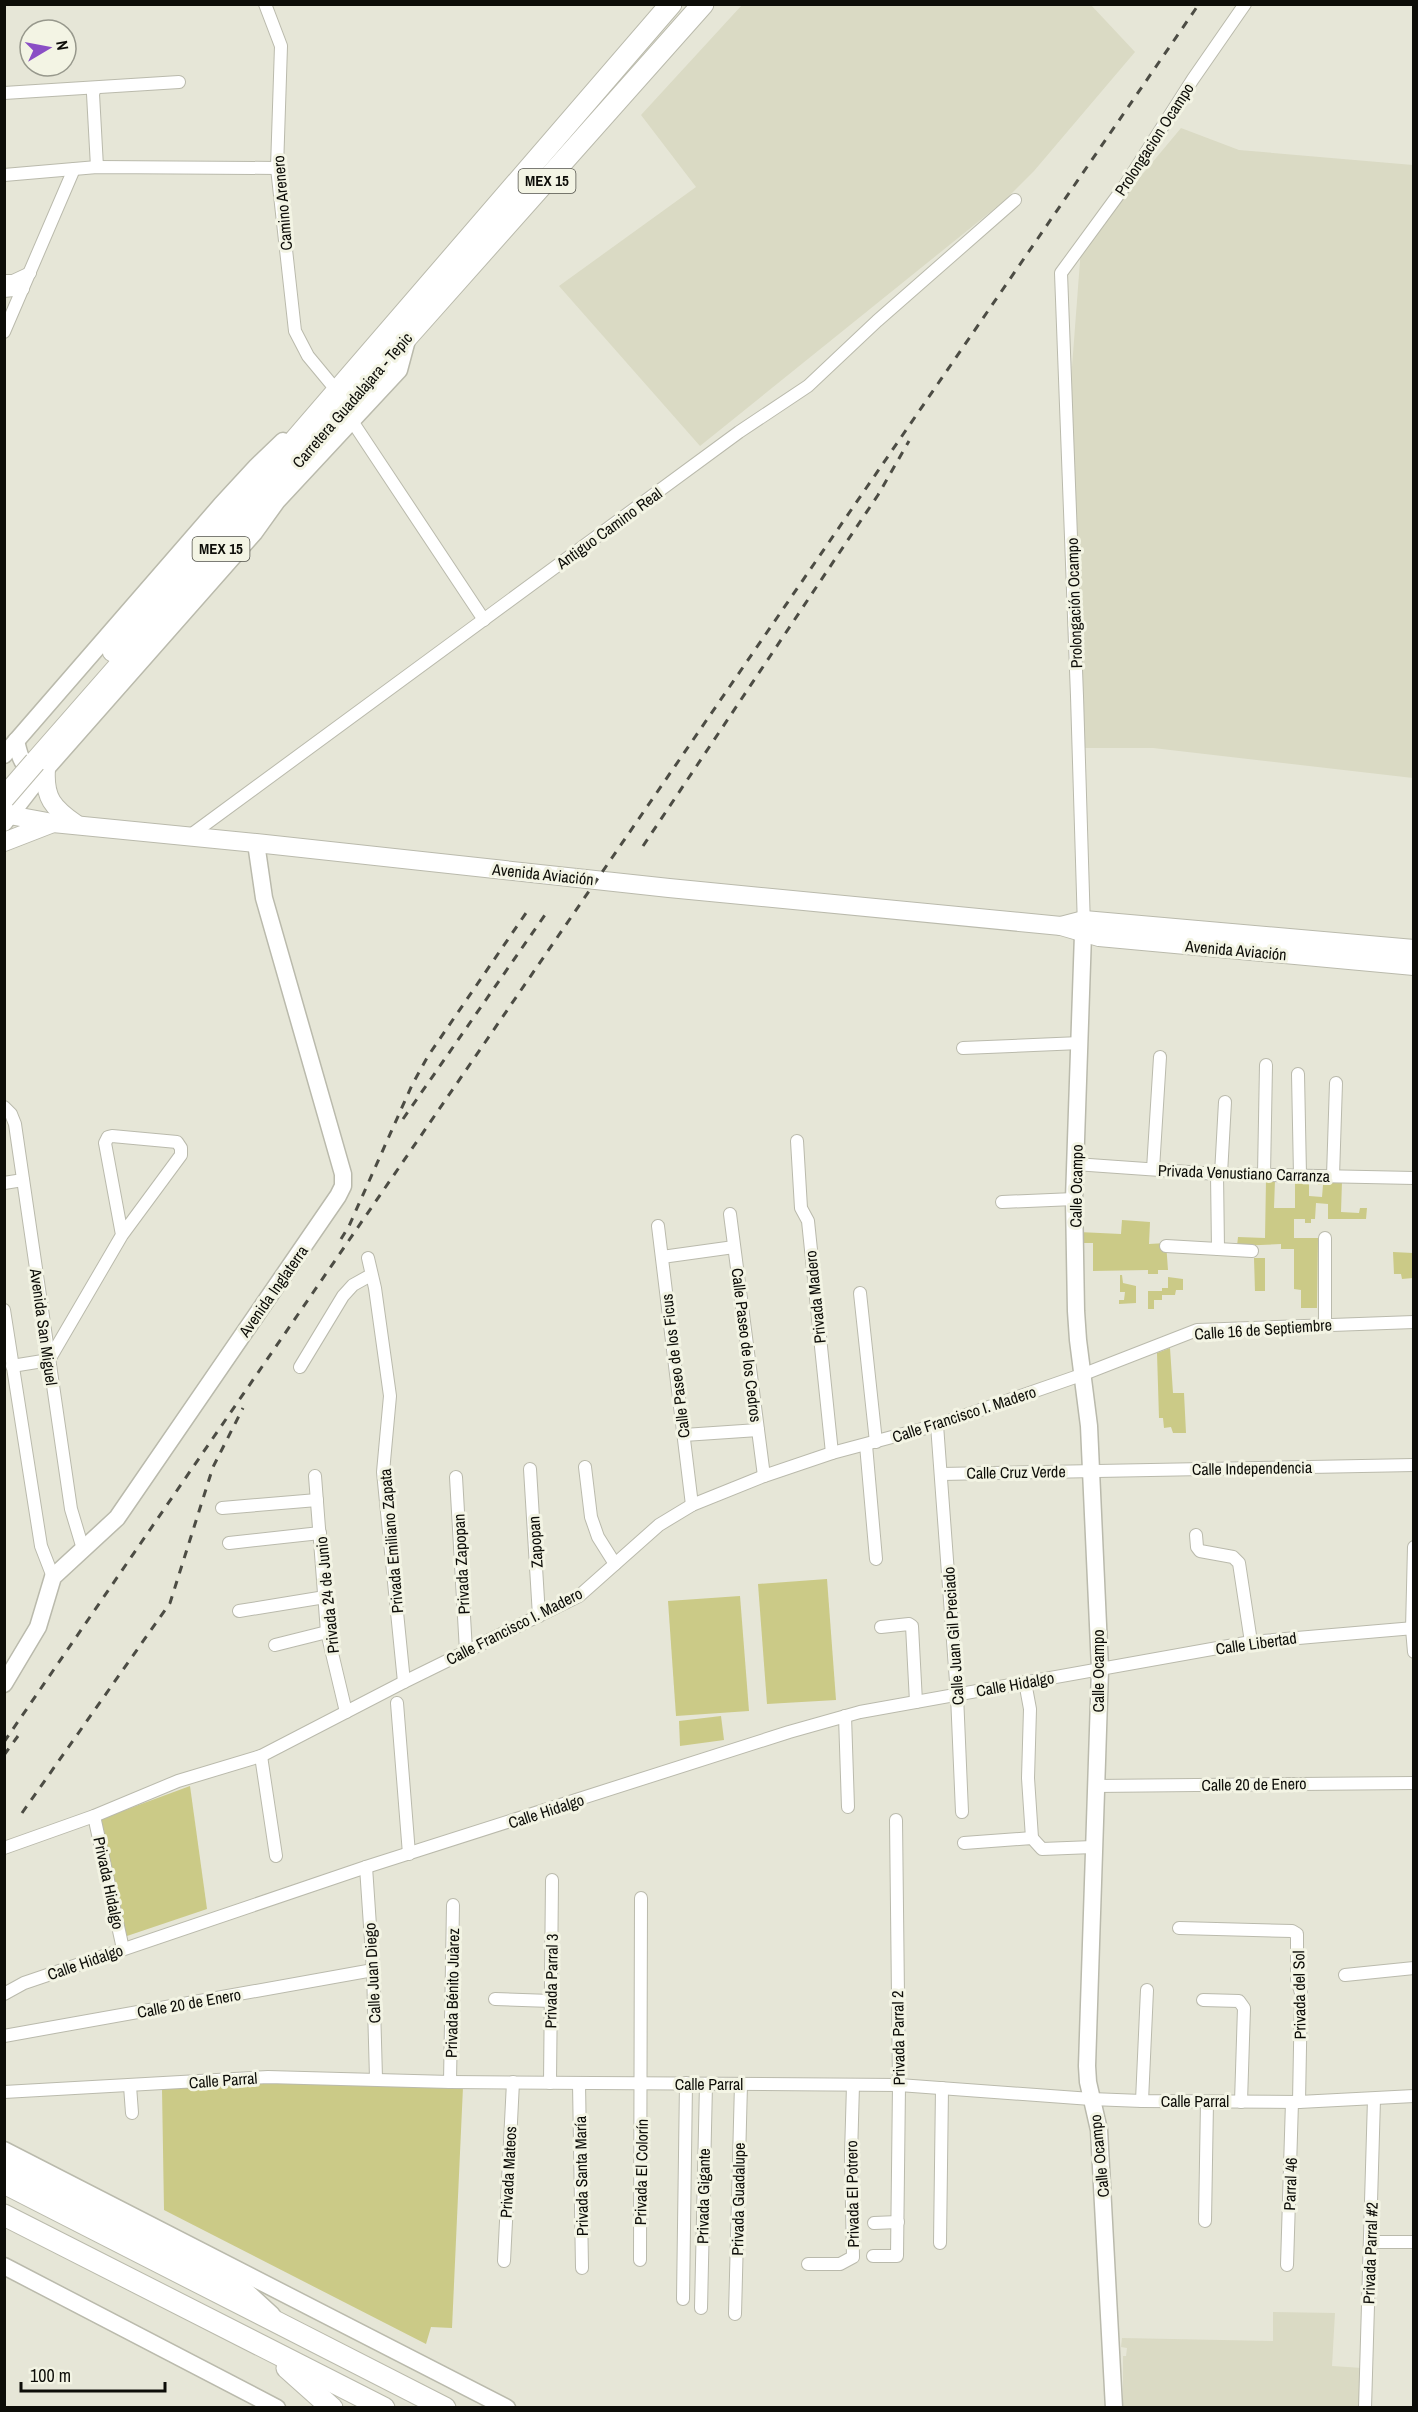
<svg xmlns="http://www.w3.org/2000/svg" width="1418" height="2412" font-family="'Archivo Narrow',sans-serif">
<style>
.built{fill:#dadac4}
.green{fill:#cbca87}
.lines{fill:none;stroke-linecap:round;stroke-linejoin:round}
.street-casing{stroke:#babaac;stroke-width:14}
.secondary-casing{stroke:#babaac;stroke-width:19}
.primary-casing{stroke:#babaac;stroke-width:20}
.highway-casing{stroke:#babaac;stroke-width:23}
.street{stroke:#fff;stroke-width:12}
.secondary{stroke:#fff;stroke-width:16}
.primary{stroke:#fff;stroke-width:18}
.highway{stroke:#fff;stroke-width:21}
.rail{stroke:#4c4c44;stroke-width:3;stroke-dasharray:8 8;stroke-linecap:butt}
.highway-bridge-casing{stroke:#babaac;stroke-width:23;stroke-linecap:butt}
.highway-bridge{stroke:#fff;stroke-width:21}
.labels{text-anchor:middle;stroke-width:6;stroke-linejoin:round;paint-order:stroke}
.shield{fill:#f3f4e4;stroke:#52524a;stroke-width:1.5}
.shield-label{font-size:15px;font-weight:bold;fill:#0d0d08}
.street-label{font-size:16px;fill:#0d0d08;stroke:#f3f4e4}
</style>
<rect width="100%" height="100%" fill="#e6e6d7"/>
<!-- built -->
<g class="built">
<path d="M742,5H1091L1135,52L1034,171L1004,201L700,446L559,286L696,187L641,115Z"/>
<path d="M1181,128L1239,150L1413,165V778L1153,748H1079L1067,433L1081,248Z"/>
<path d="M1273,2312L1335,2313L1332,2366L1362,2368L1361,2407H1123V2356H1126L1127,2348L1121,2347L1122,2338L1273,2341Z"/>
</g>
<!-- green -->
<g class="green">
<path d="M1266,1180H1275L1274,1208H1295V1181H1309V1196L1322,1197L1323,1185H1318V1182L1342,1181L1341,1212L1359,1213L1360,1208H1367L1366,1219H1328V1204L1316,1203L1315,1219H1311V1223H1305V1219H1294V1238H1318L1317,1308H1301V1290L1294,1289V1249H1281V1244L1237,1246L1238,1237L1265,1238Z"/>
<path d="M1122,1220L1150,1222L1149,1244L1166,1243L1168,1270H1158V1274H1148V1270L1093,1271V1243H1081L1079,1232L1121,1234Z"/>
<path d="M1393,1252L1413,1253V1278L1402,1279L1401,1274H1394Z"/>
<path d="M1254,1258H1265V1291H1255Z"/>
<path d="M1120,1275H1122L1123,1283L1136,1286V1303L1119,1304V1300H1124L1125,1292H1120Z"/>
<path d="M1168,1277L1183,1279V1290H1176L1175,1295H1162V1300H1154V1309H1148V1291H1162V1288H1168Z"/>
<path d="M1170,1348L1173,1393H1184L1186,1433H1173L1171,1427L1164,1428L1163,1418H1159L1157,1353Z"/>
<path d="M827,1579L836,1700L767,1704L758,1584Z"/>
<path d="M740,1596L749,1711L676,1716L668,1601Z"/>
<path d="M721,1716L724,1740L680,1746L679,1721Z"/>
<path d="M190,1786L207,1909L124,1937L98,1820Z"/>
<path d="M271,2081L463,2087L452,2328L431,2327L426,2344L164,2210L162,2089Z"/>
</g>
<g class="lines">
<!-- street casing -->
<g class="street-casing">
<g id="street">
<path d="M265,4L281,46L277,168L295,331L308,356L337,391"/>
<path d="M95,88L93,94L97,167"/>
<path d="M4,93L179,82"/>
<path d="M4,175L97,167L277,168"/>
<path d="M4,281H13L30,273"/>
<path d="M4,291L23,289"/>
<path d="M4,332L74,169"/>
<path d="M352,421L484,620"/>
<path d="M188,837L739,432L808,386L877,321L1015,200"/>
<path d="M1084,927L1077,696L1061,273L1124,187L1193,79L1245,4"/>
<path d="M963,1048L1080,1043"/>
<path d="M1298,1074L1300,1175"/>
<path d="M4,1107L11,1114L15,1124L71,1509L83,1549"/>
<path d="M797,1141L801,1208L808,1221L832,1453"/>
<path d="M1075,1164L1217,1174L1414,1178"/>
<path d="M1153,1169L1160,1057"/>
<path d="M1217,1174L1218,1249"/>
<path d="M1221,1174L1225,1102"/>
<path d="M1264,1174L1266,1065"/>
<path d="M1333,1176L1336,1083"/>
<path d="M4,1183L23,1180"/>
<path d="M1002,1202L1074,1199"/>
<path d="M730,1214L764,1476"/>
<path d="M658,1226L692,1505"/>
<path d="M1325,1238V1325"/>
<path d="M1166,1246L1252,1251"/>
<path d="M662,1257L734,1247"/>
<path d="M368,1258L375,1288L390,1396L383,1472L404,1682"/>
<path d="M860,1293L876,1442"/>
<path d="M4,1310L41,1546L53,1577"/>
<path d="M12,1366L49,1360L122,1235L181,1155V1148L177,1142L112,1136L108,1137L105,1143L122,1235"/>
<path d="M300,1367L343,1296L353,1285L371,1275"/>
<path d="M937,1425L957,1695L962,1812"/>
<path d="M684,1435L758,1430"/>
<path d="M866,1445L876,1559"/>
<path d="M585,1467L591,1517L598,1537L615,1564"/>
<path d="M530,1469L539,1616"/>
<path d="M941,1474L1414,1465"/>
<path d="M315,1476L327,1632L346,1712"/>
<path d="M456,1477L466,1651"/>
<path d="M222,1508L317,1500"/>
<path d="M1196,1535L1197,1547L1200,1551L1233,1557L1239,1563L1251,1642"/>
<path d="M229,1543L320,1533"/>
<path d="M1414,1547L1412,1629L1414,1652"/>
<path d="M239,1611L325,1597"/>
<path d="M881,1627L909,1624L912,1626L916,1702"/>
<path d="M275,1645L327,1632"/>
<path d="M1025,1682L1030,1709L1028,1778L1032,1838"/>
<path d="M397,1703L409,1854"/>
<path d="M845,1716L848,1807"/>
<path d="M261,1756L276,1856"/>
<path d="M1095,1786L1414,1783"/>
<path d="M94,1816L123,1949"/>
<path d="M964,1843L1032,1838L1042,1849L1093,1847"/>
<path d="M4,1848L94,1816L178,1781L261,1756L404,1682L579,1596L659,1525L692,1505L764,1476L832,1453L937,1425L1084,1374L1197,1330L1414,1322"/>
<path d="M366,1867L373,1970L376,2078"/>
<path d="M1179,1928L1292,1931L1297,1934V1979L1301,1993L1299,2102"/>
<path d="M1345,1975L1414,1968"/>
<path d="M4,1994L24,1983L366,1867L789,1732L860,1712L1251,1642L1414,1628"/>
<path d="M495,1999L551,2001"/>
<path d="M1203,2000L1239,2001L1244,2008L1241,2102"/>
<path d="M4,2036L373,1970"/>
<path d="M450,2082L453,1905"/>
<path d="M550,2083L552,1880"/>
<path d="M579,2083L582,2268"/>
<path d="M130,2086L132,2113"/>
<path d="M4,2092L268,2077L450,2082L899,2085L1091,2099L1142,2101L1299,2102L1414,2096"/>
<path d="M1142,2101L1147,1990"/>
<path d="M1205,2221L1207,2102"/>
<path d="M874,2223L898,2222"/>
<path d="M1370,2242H1414"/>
<path d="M940,2243L942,2088"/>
<path d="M873,2256H897L899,2085L896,1820"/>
<path d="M640,2260L641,1898"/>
<path d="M504,2261L513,2082"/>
<path d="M808,2264H840L853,2257L851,2155L853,2085"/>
<path d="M1287,2265L1292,2102"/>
<path d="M683,2299L686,2083"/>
<path d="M701,2308L706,2084"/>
<path d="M735,2314L741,2084"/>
<path d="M1365,2408L1374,2099"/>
</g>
</g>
<!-- secondary casing -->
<g class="secondary-casing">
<g id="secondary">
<path d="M16,741C20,757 22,771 41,770"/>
<path d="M4,755L221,505L257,466L283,441"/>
<path d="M4,823L46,769L254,533L277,501L399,370L407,340"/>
<path d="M1083,934L1074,1199L1076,1311L1078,1340L1089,1426L1100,1669L1087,2066L1088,2082L1099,2130L1114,2408"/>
<path d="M4,1684L38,1627L53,1577L117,1518L338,1196L343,1186V1174L264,898L256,843"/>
<path d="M4,2150L507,2408"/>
<path d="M4,2165L204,2266L247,2292L272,2315"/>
<path d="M4,2266L277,2408"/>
</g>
</g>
<!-- primary casing -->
<g class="primary-casing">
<g id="primary">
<path d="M46,769C44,798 53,808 76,824"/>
<path d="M4,814L53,823L256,843L669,888L1061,926L1099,937L1414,966"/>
<path d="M4,842L53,823"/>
<path d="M1061,926L1084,920L1414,949"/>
</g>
</g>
<!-- highway casing -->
<g class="highway-casing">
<g id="highway">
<path d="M113,651L671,4"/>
<path d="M35,762L408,336L703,4"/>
<path d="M4,2183L445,2408"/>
<path d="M4,2215L384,2408"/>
<path d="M287,2368L332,2408"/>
</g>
</g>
<!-- street -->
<use href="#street" class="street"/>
<!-- secondary -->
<use href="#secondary" class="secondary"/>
<!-- primary -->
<use href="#primary" class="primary"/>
<!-- highway -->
<use href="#highway" class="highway"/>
<!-- rail -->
<g class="rail">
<path d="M643,846L878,495L909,441"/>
<path d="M403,1119L547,912"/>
<path d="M341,1239L349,1226L412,1085L428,1056L526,913"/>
<path d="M4,1742L1199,4"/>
<path d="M4,1755L18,1736"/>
<path d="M22,1813L170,1603L213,1467L243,1408"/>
</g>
<!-- highway-bridge casing -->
<g class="highway-bridge-casing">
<path id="highway-bridge" d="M4,798L35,762"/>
</g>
<!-- highway-bridge -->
<use href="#highway-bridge" class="highway-bridge"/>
</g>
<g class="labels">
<!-- shield labels -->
<g class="shield">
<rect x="518.5" y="169" width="57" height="24" rx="4.5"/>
<rect x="192.5" y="537" width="57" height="24" rx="4.5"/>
</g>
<g class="shield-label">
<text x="547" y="186">MEX 15</text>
<text x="221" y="554">MEX 15</text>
</g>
<!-- street labels -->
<g class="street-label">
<text transform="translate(1154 139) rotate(-57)" y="6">Prolongacion Ocampo</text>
<text transform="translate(282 203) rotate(-95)" y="6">Camino Arenero</text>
<text transform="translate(352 400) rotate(-49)" y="6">Carretera Guadalajara - Tepic</text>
<text transform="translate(609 528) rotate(-36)" y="6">Antiguo Camino Real</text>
<text transform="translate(1074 603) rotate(-92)" y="6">Prolongación Ocampo</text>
<text transform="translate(543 874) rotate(6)" y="6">Avenida Aviación</text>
<text transform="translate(1236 950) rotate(5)" y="6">Avenida Aviación</text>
<text transform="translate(1244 1173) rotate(2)" y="6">Privada Venustiano Carranza</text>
<text transform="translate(1076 1186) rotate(-89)" y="6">Calle Ocampo</text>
<text transform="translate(273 1291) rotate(-55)" y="6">Avenida Inglaterra</text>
<text transform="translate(815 1297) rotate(-96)" y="6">Privada Madero</text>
<text transform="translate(44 1327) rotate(82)" y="6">Avenida San Miguel</text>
<text transform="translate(1263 1329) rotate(-4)" y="6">Calle 16 de Septiembre</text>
<text transform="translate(747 1345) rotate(83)" y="6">Calle Paseo de los Cedros</text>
<text transform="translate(675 1366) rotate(-97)" y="6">Calle Paseo de los Ficus</text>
<text transform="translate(964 1414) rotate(-18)" y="6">Calle Francisco I. Madero</text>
<text transform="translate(1252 1468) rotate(-1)" y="6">Calle Independencia</text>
<text transform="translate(1016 1472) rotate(-1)" y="6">Calle Cruz Verde</text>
<text transform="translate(391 1541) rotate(-95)" y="6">Privada Emiliano Zapata</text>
<text transform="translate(535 1542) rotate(-94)" y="6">Zapopan</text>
<text transform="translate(461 1564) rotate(-93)" y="6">Privada Zapopan</text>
<text transform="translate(327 1595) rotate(-96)" y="6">Privada 24 de Junio</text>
<text transform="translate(514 1626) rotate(-27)" y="6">Calle Francisco I. Madero</text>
<text transform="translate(953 1636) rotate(-94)" y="6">Calle Juan Gil Preciado</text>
<text transform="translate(1256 1643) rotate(-8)" y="6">Calle Libertad</text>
<text transform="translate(1098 1671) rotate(-90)" y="6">Calle Ocampo</text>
<text transform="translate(1015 1684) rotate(-10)" y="6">Calle Hidalgo</text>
<text transform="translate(1254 1784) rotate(-1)" y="6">Calle 20 de Enero</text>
<text transform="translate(546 1811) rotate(-18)" y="6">Calle Hidalgo</text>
<text transform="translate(109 1883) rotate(78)" y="6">Privada Hidalgo</text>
<text transform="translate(85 1962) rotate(-19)" y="6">Calle Hidalgo</text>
<text transform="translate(372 1973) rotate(-93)" y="6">Calle Juan Diego</text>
<text transform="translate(551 1981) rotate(-89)" y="6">Privada Parral 3</text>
<text transform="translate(452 1993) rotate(-89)" y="6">Privada Bénito Juàrez</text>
<text transform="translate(1299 1995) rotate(-91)" y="6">Privada del Sol</text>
<text transform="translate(189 2003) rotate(-10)" y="6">Calle 20 de Enero</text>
<text transform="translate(898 2038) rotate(-91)" y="6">Privada Parral 2</text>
<text transform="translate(223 2080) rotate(-4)" y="6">Calle Parral</text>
<text x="709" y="2090">Calle Parral</text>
<text x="1195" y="2107">Calle Parral</text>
<text transform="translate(1099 2156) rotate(-96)" y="6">Calle Ocampo</text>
<text transform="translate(508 2172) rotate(-87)" y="6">Privada Mateos</text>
<text transform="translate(641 2172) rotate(-89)" y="6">Privada El Colorín</text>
<text transform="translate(581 2176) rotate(-91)" y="6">Privada Santa María</text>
<text transform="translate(1290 2184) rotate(-88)" y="6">Parral 46</text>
<text transform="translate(852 2194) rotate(-91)" y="6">Privada El Potrero</text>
<text transform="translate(703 2196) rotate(-89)" y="6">Privada Gigante</text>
<text transform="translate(738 2199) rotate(-89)" y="6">Privada Guadalupe</text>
<text transform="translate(1370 2253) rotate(-88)" y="6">Privada Parral #2</text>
</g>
</g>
<!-- border -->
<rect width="1418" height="2412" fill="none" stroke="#0d0d08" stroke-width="12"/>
<!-- north arrow -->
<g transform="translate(48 48) rotate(80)"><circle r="28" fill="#f3f4e4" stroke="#97988c" stroke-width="1.5"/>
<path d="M0-4.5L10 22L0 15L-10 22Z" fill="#8a4ec5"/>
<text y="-9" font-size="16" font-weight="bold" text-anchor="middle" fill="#0d0d08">N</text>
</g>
<!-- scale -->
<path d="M21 2382v9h144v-9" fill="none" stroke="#0d0d08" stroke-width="3"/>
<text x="30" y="2382" font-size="18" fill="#0d0d08" stroke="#f3f4e4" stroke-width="4.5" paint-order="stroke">100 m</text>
</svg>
